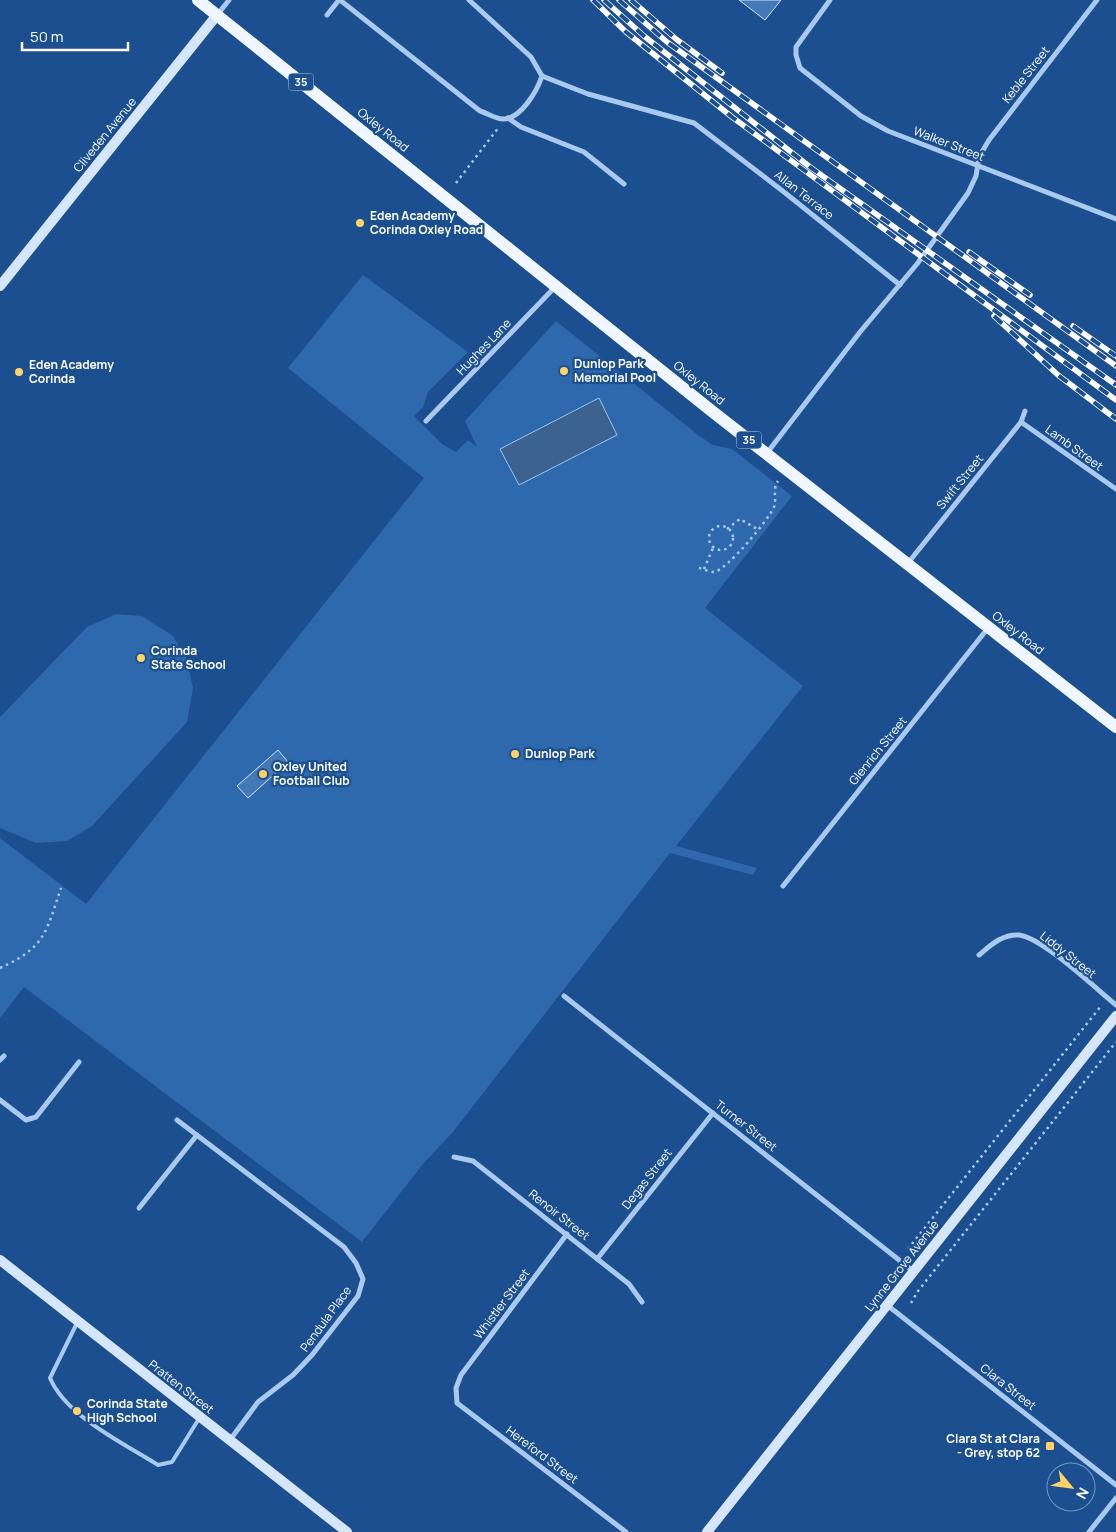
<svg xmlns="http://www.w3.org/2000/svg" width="1116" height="1532" font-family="Manrope,sans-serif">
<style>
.green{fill:#2e69ad}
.water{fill:#3c6290;stroke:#9cc4f0}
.building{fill:#4478b7;stroke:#cfe3fa}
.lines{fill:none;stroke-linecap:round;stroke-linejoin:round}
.path{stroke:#a9c9ee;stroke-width:2.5;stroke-dasharray:2.5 4;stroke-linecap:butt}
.lane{stroke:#a9c9ee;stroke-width:4}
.street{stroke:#a9c9ee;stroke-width:5}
.secondary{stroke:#d6e6fa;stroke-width:10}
.primary{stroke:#f0f6ff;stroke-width:12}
.rail-casing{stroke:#fff;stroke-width:5.5}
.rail{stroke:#1b4f8f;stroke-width:4;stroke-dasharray:11;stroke-linecap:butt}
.poi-dot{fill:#ffd166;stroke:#1b4f8f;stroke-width:2}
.labels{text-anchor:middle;stroke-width:4.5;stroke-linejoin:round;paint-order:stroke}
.shield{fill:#1b4f8f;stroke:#bbcadd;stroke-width:1}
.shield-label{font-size:11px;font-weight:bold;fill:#fff}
.street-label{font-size:12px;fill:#fff;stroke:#1b4f8f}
.poi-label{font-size:12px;font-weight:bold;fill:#fff;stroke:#1b4f8f;text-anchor:start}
</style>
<rect width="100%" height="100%" fill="#1b4f8f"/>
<!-- green -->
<g class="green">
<path d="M363,275L468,352L428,392L423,407L414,416L442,444L456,452L468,440L477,447L465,421L556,321L698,435L713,445L732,449L792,496L705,608L803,686L676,846L757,868L753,875L670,853L452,1133L423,1164L362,1242L24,987L0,1018V838L86,904L424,478L288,368Z"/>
<path d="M116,614L142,616L173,636L187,660L193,688L187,722L92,826L67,841L36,843L0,828V717L87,627Z"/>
</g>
<!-- water -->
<path class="water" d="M599,398L617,435L519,485L500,449Z"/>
<!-- building -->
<g class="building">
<path d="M739,0H781L765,20Z"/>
<path d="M278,750L288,762L248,798L237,786Z"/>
</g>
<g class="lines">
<!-- path -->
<g class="path">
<path d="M456,183L499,127"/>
<circle cx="721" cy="538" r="12"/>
<path d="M727,529L740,519L757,529"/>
<path d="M699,568C704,569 709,572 714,572C727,570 769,519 774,507C777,498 772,489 778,481"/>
<path d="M704,569L713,548"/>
<path d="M0,968C46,947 46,932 61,888"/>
<path d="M908,1249L1101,1006"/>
<path d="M911,1303L918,1291L1116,1042"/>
</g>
<!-- lane -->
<path class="lane" d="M77,1323L50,1378C66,1416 123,1443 158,1465L172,1462L200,1417"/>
<!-- street -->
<g class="street">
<path d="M340,0L480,111C487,113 496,119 503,119C521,119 537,91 542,76L531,57L469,0"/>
<path d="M830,0L796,47V55L800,68L861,116L888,131L1116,219"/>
<path d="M218,14L229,0"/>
<path d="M327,15L339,0"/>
<path d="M542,76L588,94L694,123L784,192L900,285"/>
<path d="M508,118L521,127L584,152L624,184"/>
<path d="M426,421L556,286"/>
<path d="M1021,422L1116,489"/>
<path d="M767,453L860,332L917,264L968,193L976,176L979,157L989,140L1097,0"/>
<path d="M908,563L1021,422L1025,411"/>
<path d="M783,886L988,628"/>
<path d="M979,955C991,945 1002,934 1019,935C1043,938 1095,988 1116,1005"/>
<path d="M564,996L913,1271"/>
<path d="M0,1060L4,1056"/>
<path d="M0,1100L26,1120L36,1117L79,1062"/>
<path d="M177,1120L344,1247L356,1263L363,1279L358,1296L312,1355L293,1375L258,1402L230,1440"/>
<path d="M454,1157L473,1161L629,1284L642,1302"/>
<path d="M139,1208L197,1135"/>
<path d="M567,1234L461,1375L456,1388L457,1403L626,1532"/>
<path d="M597,1259L713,1113"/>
<path d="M887,1305L1116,1485"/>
<path d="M1089,1532L1116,1498"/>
</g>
<!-- secondary -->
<g class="secondary">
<path d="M0,286L217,15"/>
<path d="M0,1260L347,1532"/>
<path d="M707,1532L1116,1016"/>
</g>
<!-- primary -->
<path class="primary" d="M198,0L713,412L1116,727"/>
<!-- rail casing -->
<g class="rail-casing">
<g id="rail">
<path d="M593,0L626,32L732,117L1116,400"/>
<path d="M604,0L644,36L810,167L1116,385"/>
<path d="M619,0L667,42L1116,366"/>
<path d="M631,0L676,39L722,73"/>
<path d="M969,252L1030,295"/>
<path d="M994,316L1058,375L1116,419"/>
<path d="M1073,326L1116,356"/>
</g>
</g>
<!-- rail -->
<use href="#rail" class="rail"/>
</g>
<!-- markers -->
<g class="poi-dot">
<circle cx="360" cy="223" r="5"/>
<circle cx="564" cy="371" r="5"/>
<circle cx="19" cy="372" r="5"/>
<circle cx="141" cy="658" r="5"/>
<circle cx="515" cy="754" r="5"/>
<circle cx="263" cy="774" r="5"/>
<circle cx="77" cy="1411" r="5"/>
<rect x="1045" y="1441" width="10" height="10" rx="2.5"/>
</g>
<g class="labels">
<!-- shield labels -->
<g class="shield">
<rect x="288.5" y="73.5" width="25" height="17" rx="4"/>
<rect x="736.5" y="431.5" width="25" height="17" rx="4"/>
</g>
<g class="shield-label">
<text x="301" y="86">35</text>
<text x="749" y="444">35</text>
</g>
<!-- street labels -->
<g class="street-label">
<text transform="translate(1026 75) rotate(-52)" y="4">Keble Street</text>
<text transform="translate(383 130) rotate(39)" y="4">Oxley Road</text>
<text transform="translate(105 135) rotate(-51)" y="4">Cliveden Avenue</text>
<text transform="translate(949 144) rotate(21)" y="4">Walker Street</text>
<text transform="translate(804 195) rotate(38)" y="4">Allan Terrace</text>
<text transform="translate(484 347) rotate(-46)" y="4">Hughes Lane</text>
<text transform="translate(699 383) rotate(39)" y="4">Oxley Road</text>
<text transform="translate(1074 448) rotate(36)" y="4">Lamb Street</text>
<text transform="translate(960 482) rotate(-51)" y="4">Swift Street</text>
<text transform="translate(1018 633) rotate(38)" y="4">Oxley Road</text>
<text transform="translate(878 751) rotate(-51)" y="4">Glenrich Street</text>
<text transform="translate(1068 955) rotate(38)" y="4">Liddy Street</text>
<text transform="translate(746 1126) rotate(38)" y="4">Turner Street</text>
<text transform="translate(647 1179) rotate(-52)" y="4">Degas Street</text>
<text transform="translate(559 1215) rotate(38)" y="4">Renoir Street</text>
<text transform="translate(902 1266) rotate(-52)" y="4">Lynne Grove Avenue</text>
<text transform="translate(502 1304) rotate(-53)" y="4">Whistler Street</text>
<text transform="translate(326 1319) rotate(-54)" y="4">Pendula Place</text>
<text transform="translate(181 1387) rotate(38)" y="4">Pratten Street</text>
<text transform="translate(1008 1387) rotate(38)" y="4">Clara Street</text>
<text transform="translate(542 1455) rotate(37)" y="4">Hereford Street</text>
</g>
<!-- poi labels -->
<g class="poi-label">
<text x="370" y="220">Eden Academy<tspan x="370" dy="14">Corinda Oxley Road</tspan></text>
<text x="574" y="368">Dunlop Park<tspan x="574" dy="14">Memorial Pool</tspan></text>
<text x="29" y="369">Eden Academy<tspan x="29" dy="14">Corinda</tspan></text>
<text x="151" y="655">Corinda<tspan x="151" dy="14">State School</tspan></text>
<text x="525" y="758">Dunlop Park</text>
<text x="273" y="771">Oxley United<tspan x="273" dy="14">Football Club</tspan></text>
<text x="87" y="1408">Corinda State<tspan x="87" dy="14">High School</tspan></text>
<text x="1040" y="1443" text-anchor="end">Clara St at Clara<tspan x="1040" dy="14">- Grey, stop 62</tspan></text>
</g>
</g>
<!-- north arrow -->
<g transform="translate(1071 1487) rotate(119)"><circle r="24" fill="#1b4f8f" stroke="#7695bc"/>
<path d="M0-4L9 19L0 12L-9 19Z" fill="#ffd166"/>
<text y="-8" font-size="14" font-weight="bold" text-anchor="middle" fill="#ffffff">N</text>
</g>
<!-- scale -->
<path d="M22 42v8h106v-8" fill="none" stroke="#ffffff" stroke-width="2.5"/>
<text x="30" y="42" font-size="15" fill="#ffffff" stroke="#1b4f8f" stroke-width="4" paint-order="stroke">50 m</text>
</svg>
